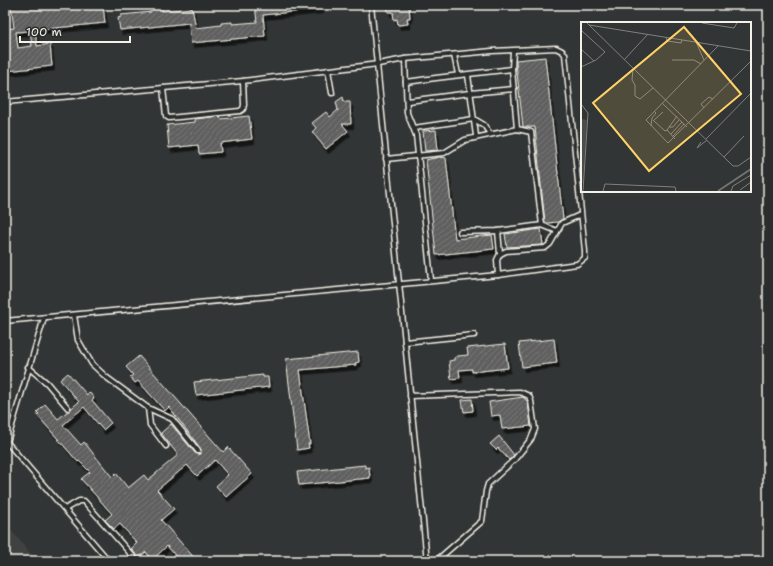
<svg xmlns="http://www.w3.org/2000/svg" width="773" height="566" font-family="'Shantell Sans',sans-serif">
<style>
.built{fill:#404242}
.building{fill:url(#building-hatch);stroke:#f4f1e8;fill-rule:evenodd;filter:url(#shadow)}
.lines{fill:none;stroke-linecap:round;stroke-linejoin:round}
.lane-casing{stroke:#f4f1e8;stroke-width:7}
.lane{stroke:#2a2d2e;stroke-width:4}
.inset-river{fill:none;stroke:#727370;stroke-width:2}
.inset-road{fill:none;stroke:#80807d;stroke-width:1}
.view{fill:#ffd166;fill-opacity:0.15;stroke:#ffd166;stroke-width:2}
.inset-edge{fill:none;stroke:#f4f1e8;stroke-width:2}
</style>
<defs>
<pattern id="building-hatch" width="6" height="6" patternUnits="userSpaceOnUse"><rect width="6" height="6" fill="#5f605f"/><path d="M-1 1l2-2M0 6l6-6M5 7l2-2" fill="none" stroke="#777776"/></pattern>
<filter id="shadow"><feDropShadow dx="2.5" dy="4.5" stdDeviation="0" flood-color="#0009"/></filter>
</defs>
<rect width="100%" height="100%" fill="#323535"/>
<filter id="ink" filterUnits="userSpaceOnUse"><feTurbulence type="fractalNoise" baseFrequency=".025" numOctaves="2"/><feDisplacementMap in="SourceGraphic" scale="8" xChannelSelector="R" yChannelSelector="G"/><feConvolveMatrix kernelMatrix="1 2 1 2 8 2 1 2 1" color-interpolation-filters="sRGB"/></filter>
<g filter="url(#ink)">
<!-- built -->
<path class="built" d="M5,523L37,561H5Z"/>
<!-- building -->
<g class="building">
<path d="M11,5H103L105,23L35,30L37,46L50,44L52,66L7,71L5,29L14,28ZM30,31L32,46L18,48L16,32Z"/>
<path d="M255,5H321V9L263,15L265,36L191,43L189,23L120,30L118,18L121,17V15L151,12V9L162,8V11L192,8L196,28L221,25V23L232,22V24L257,22Z"/>
<path d="M387,5H409L410,18H407L408,24L398,25L397,19L394,20L393,12H388Z"/>
<path d="M545,57L563,219L558,222L548,223H545L535,127H523L516,63V60Z"/>
<path d="M343,97L344,102H350L351,124H342L348,131L326,149L312,132L316,128L312,123L326,112L330,117L338,110L336,102Z"/>
<path d="M220,116L221,119L249,116L252,139L220,143L221,152L199,154L198,145L169,148L167,125L195,122V119Z"/>
<path d="M436,130L438,150L425,151L423,131Z"/>
<path d="M439,157L446,158L455,239L492,235L494,249L436,255L426,160Z"/>
<path d="M541,229L543,245L507,247L505,234Z"/>
<path d="M554,339L557,363L522,367L519,343Z"/>
<path d="M505,344L508,368L472,372V369L459,370L460,378L451,379L449,361L454,360V358L458,356L468,355L467,348Z"/>
<path d="M358,352L359,362L355,363L356,365L300,370L310,444H308L309,448L297,450L286,359Z"/>
<path d="M139,356L223,452L228,447L252,474L226,497L216,486L228,475L215,460L197,476L187,465L157,490L174,509L161,520L197,561H180L167,546L152,560L146,552L139,558L131,549L137,543L120,524L114,529L105,520L112,514L81,479L90,472L79,461L78,462L37,415L39,414L37,412L45,404L58,419L79,402L60,380L68,373L87,395L89,392L94,398L92,400L111,423L103,430L84,407L63,425L81,445L84,442L112,477L116,473L128,488L144,475L148,480L178,455L161,433L171,424L195,453L200,454L201,449L169,407L165,411L138,381L135,383L130,377L133,375L126,367Z"/>
<path d="M263,375V377H268L269,387L196,395L194,382Z"/>
<path d="M523,397L528,402L531,426L502,429L500,415L491,416L489,402Z"/>
<path d="M472,399L473,411L464,412L462,400Z"/>
<path d="M499,436L514,455L509,460L498,448L496,450L490,444Z"/>
<path d="M365,465V468L369,467L370,478L299,485L297,472Z"/>
</g>
<g class="lines">
<!-- lane casing -->
<g class="lane-casing">
<g id="lane">
<path d="M371,5L427,561"/>
<path d="M454,55L458,74"/>
<path d="M405,59L407,113L416,135L431,280"/>
<path d="M328,70L332,93"/>
<path d="M468,75L476,136"/>
<path d="M406,82C442,77 477,73 512,69"/>
<path d="M163,88L166,116L169,118L240,111L243,109L244,105L243,81"/>
<path d="M408,101L470,93L514,89"/>
<path d="M5,102L243,81L378,64L405,59L492,51L556,48L562,51L565,54L585,251V258L577,264L498,275L5,321"/>
<path d="M414,128L474,119L484,125L490,134"/>
<path d="M517,129L531,132L542,225"/>
<path d="M386,159L444,153L465,140L517,129L512,69L513,51"/>
<path d="M498,231L500,254"/>
<path d="M460,232L498,231L542,225L557,231"/>
<path d="M498,275L497,260L500,254L506,251L545,248L550,244L562,223L580,215"/>
<path d="M74,315L78,340L92,364L106,377L148,408L172,419L198,451"/>
<path d="M405,342L474,335"/>
<path d="M28,367L47,383L68,408"/>
<path d="M410,396L520,392L529,396L531,401L535,429L531,439L515,459L488,484L486,491L482,521L436,561"/>
<path d="M148,408L150,425L166,446"/>
<path d="M5,440L109,561"/>
<path d="M7,442L44,318"/>
<path d="M65,509L79,501H84L137,561"/>
</g>
</g>
<!-- lane -->
<use href="#lane" class="lane"/>
</g>
</g>
<!-- overview -->
<g transform="translate(581 22)">
<rect width="170" height="170" fill="#323535"/>
<path d="M0,97L6,98L2,161L0,160Z" fill="#4b4d4c"/>
<path class="inset-river" d="M137,169L170,147"/>
<path class="inset-road" d="M6,1L152,144H157L170,135M121,1L153,6L156,1M8,3L170,29M0,8L24,30L15,38L0,45M85,15L86,19L100,21L101,18M115,20L123,38M137,24L65,98L87,121L170,39M0,27L13,39M43,38L67,12M91,38H113L120,42M52,47L51,58L54,63V74L59,77L72,66M81,81L106,105M0,82L7,91L2,169M123,86L120,82L128,75L132,77M72,99L82,90M73,99L84,109L86,108M70,104L71,96L75,91L73,89M88,105H92L98,98M90,112L101,100M92,114L103,102M94,117L86,108L96,94M125,117L170,71M120,120L116,126L126,118M143,135L163,114M159,168L170,160M22,169L24,162L94,165L95,169M150,169L152,164L170,153"/>
<path class="view" d="M103,5L160,72L68,149L12,81Z"/>
<rect width="170" height="170" class="inset-edge"/>
</g>
<!-- margin -->
<rect width="773" height="566" fill="none" stroke="#2a2d2e" stroke-width="20"/>
<rect x="10" y="10" width="753" height="546" fill="none" stroke="#f4f1e8" stroke-width="1.5" filter="url(#ink)"/>
<!-- scale -->
<path d="M20 36v6h110v-6" fill="none" stroke="#f4f1e8" stroke-width="2"/>
<text x="26" y="36" font-size="12" fill="#f4f1e8" stroke="#2a2d2e" stroke-width="3" paint-order="stroke">100 m</text>
</svg>
